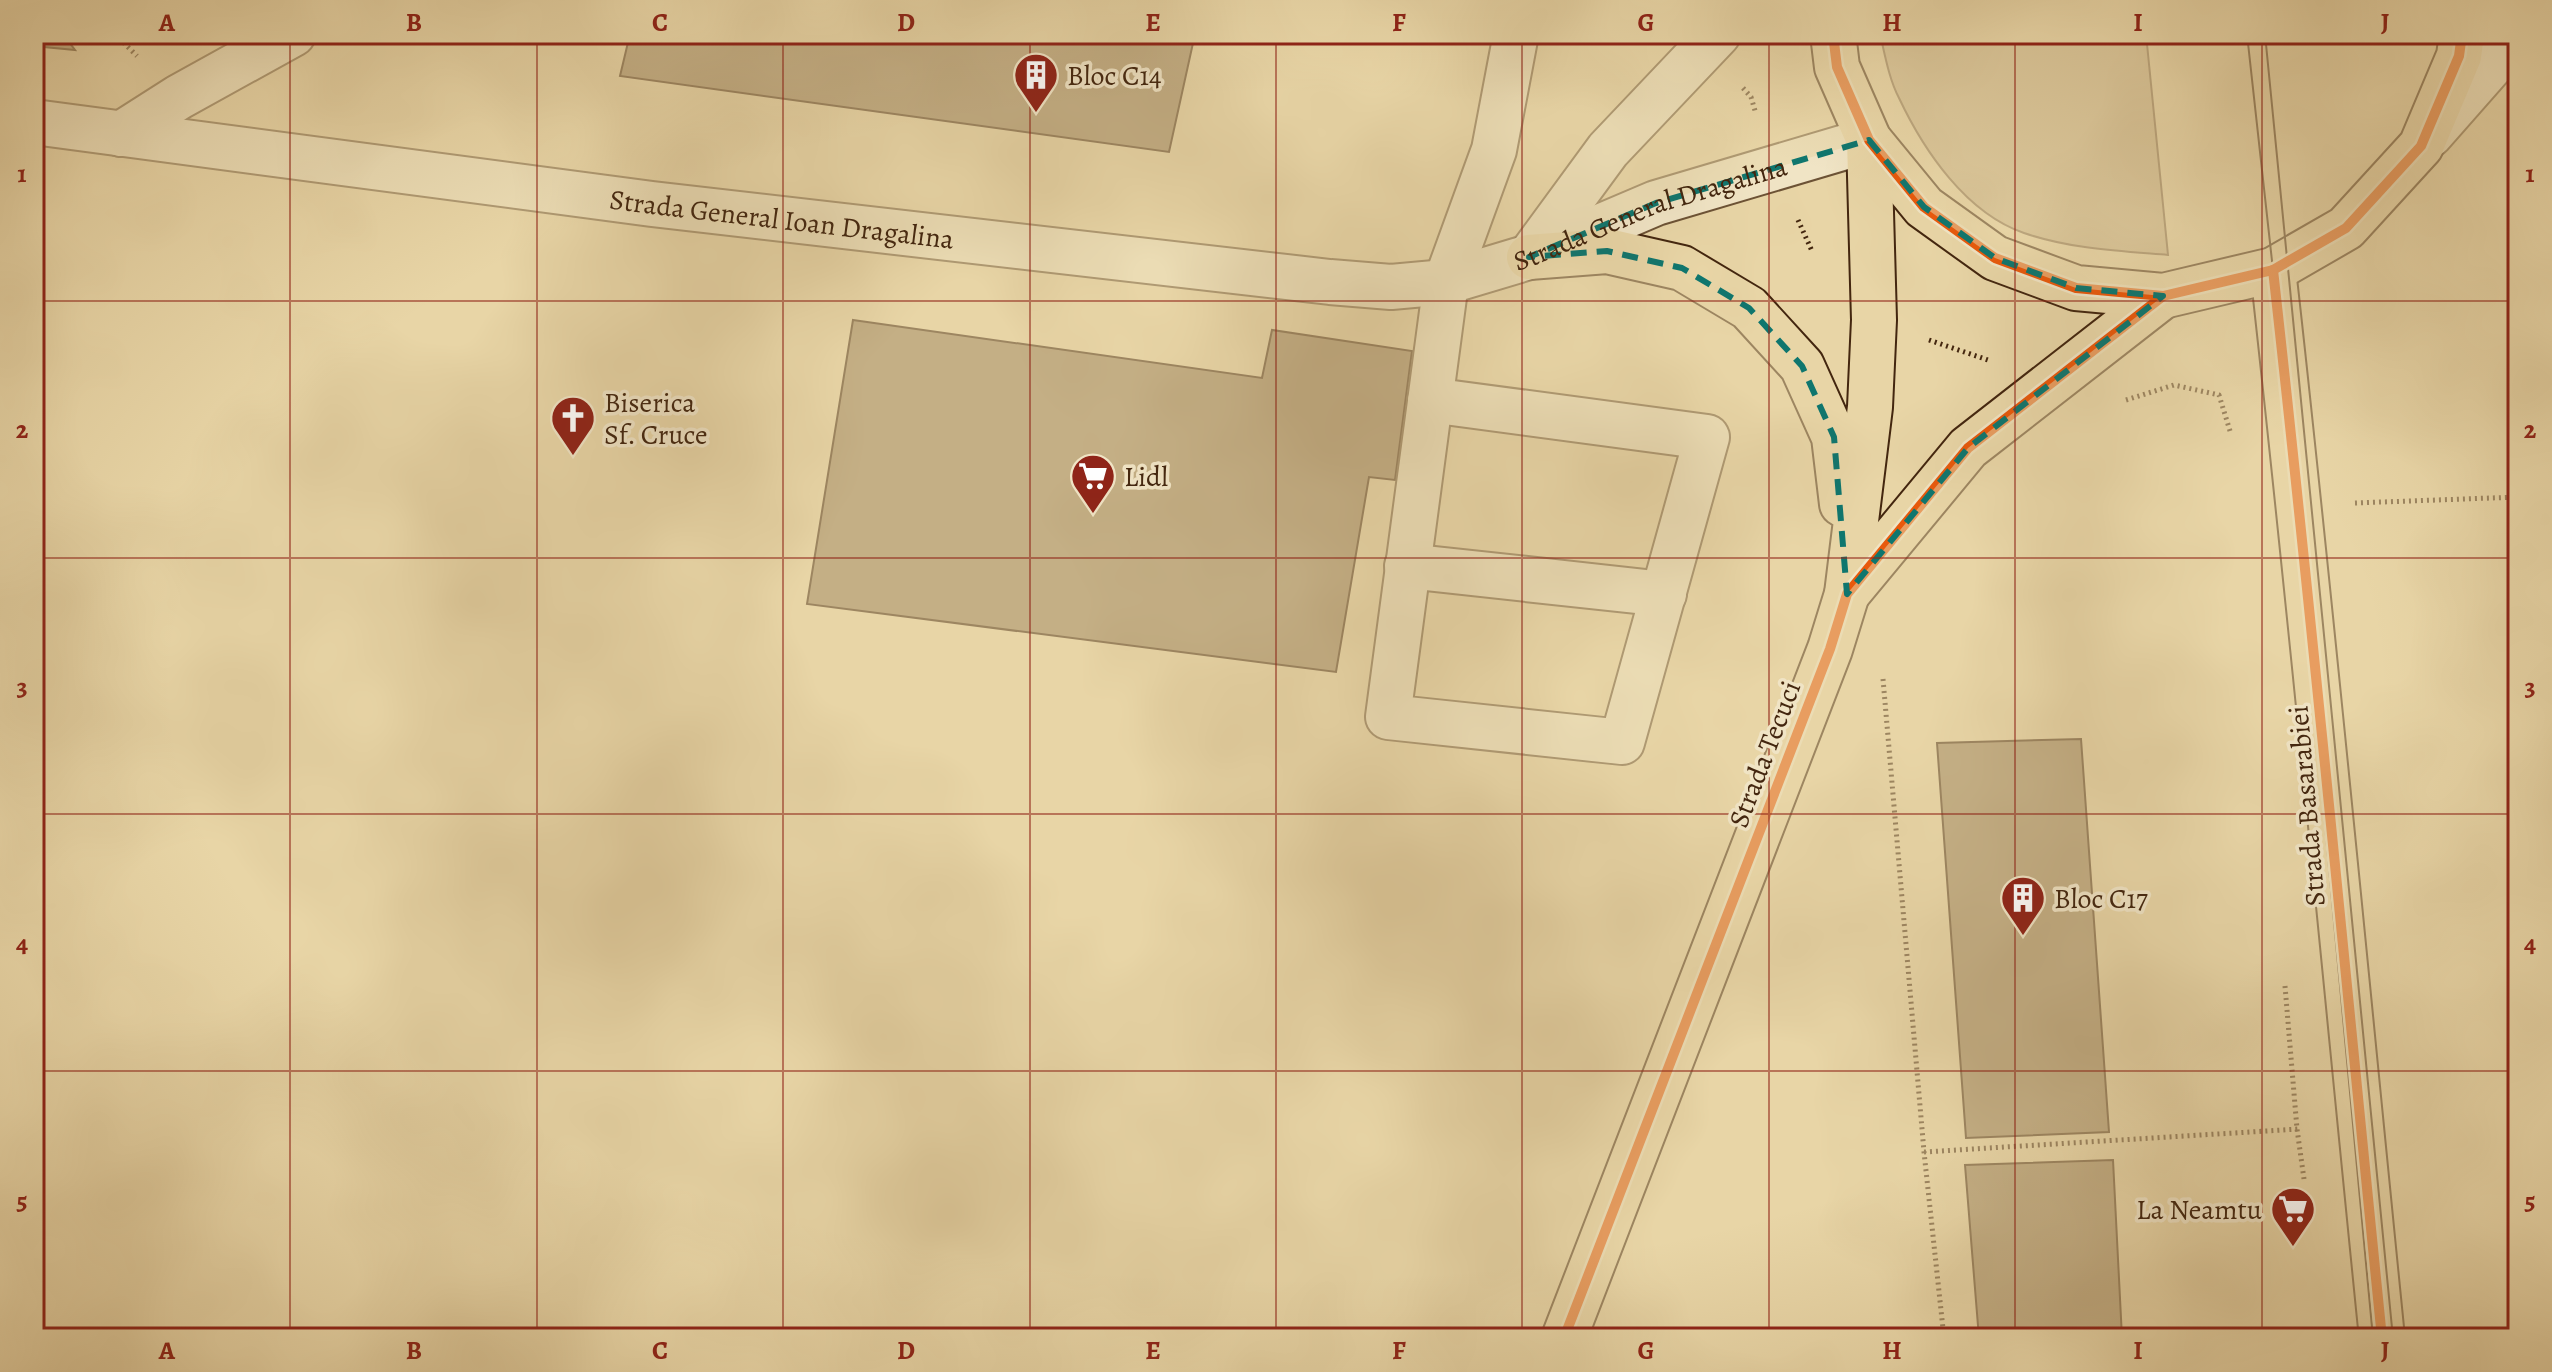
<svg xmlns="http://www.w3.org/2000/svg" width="2552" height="1372" font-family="Alegreya,serif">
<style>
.green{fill:#ccb78c;stroke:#886e4e;stroke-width:2}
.building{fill:#99815e;stroke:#43260f;stroke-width:2}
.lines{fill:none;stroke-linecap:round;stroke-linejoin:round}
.minor-casing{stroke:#6c5235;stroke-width:48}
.major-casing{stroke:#43260f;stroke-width:48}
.path{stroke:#43260f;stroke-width:5;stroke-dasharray:2 4;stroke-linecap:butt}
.minor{stroke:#f0e4c5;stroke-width:44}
.major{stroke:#e8d5a6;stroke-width:44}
.tram{stroke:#43260f;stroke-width:2}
.cycleway-casing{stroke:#f0e4c5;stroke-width:15}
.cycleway{stroke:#e8590c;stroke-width:10}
.marked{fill:none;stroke:#0f766e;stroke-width:6;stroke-dasharray:16 10;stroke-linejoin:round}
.grid{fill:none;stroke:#8f2418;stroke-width:2;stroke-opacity:0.55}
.labels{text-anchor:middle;stroke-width:7;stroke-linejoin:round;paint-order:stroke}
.poi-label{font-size:28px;fill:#43260f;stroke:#f0e4c5;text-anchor:start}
.street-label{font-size:28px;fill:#43260f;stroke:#f0e4c5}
.neatline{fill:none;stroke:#8f2418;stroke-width:3}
.grid-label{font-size:26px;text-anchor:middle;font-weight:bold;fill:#8f2418}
</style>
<rect width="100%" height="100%" fill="#e8d5a6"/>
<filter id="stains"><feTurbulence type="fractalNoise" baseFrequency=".0025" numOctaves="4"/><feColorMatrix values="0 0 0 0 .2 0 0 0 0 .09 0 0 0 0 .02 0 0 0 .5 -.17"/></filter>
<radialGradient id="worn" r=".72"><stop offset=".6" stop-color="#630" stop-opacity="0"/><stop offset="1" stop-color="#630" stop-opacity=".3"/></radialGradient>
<!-- green -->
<path class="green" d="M1880,34H2146L2168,255C2119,251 2071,249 2024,233C1966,213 1924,151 1899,98C1889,79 1885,55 1880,34Z"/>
<!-- building -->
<g class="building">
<path d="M34,34H63L75,50L34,46Z"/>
<path d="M630,34H1195L1169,152L620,76Z"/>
<path d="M1232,34H1300L1298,41Z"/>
<path d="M853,320L1262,378L1272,330L1412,351L1395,480L1369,477L1336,672L807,604Z"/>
<path d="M2081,739L2109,1132L1966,1138L1937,743Z"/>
<path d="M2113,1160L2122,1338H1979L1965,1165Z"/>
</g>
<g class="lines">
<!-- minor casing -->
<g class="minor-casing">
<g id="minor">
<path id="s1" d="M34,122L652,204L1330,282L1391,287L1446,282L1529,257L1656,203L1869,140"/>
<path d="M121,134L179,97L293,34"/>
<path d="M2430,135L2518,35"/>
<path d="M1531,255L1608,150L1718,34"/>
<path d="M1430,400L1707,437L1622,742L1388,717L1446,282L1494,150L1516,34"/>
<path d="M1407,566L1664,594"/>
</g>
</g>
<!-- major casing -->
<g class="major-casing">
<g id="major">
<path d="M1833,34L1837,67L1869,140L1924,207L1995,258L2076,288L2163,296L2273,270L2346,228L2421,146L2459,56L2462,34"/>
<path d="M1529,257L1607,251L1682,268L1749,308L1802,366L1834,437L1842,504"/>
<path d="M2273,270C2313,626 2346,982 2382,1338"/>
<path d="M1847,594L1968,448L2163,296"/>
<path d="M1564,1338L1830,649L1847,594L1870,407L1874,320L1869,140"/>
</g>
</g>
<!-- path -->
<g class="path">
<path d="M115,34L137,56"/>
<path d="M1743,88L1751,97L1756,114"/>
<path d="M1798,220L1812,251"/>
<path d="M1929,340L1988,360"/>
<path d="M2126,400L2174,385L2219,395L2230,431"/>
<path d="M2355,503L2518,497"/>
<path d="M1883,679L1924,1152L1944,1338"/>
<path d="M2285,986L2297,1129L2304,1179"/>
<path d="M1924,1152L2299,1129"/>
</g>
<!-- minor -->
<use href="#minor" class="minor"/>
<!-- major -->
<use href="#major" class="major"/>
<!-- tram -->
<g class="tram">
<path d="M2247,34L2273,270L2373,1338"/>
<path d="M2265,34L2393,1338"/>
</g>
<!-- cycleway casing -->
<g class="cycleway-casing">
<g id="cycleway">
<path d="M1833,34L1837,67L1869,140L1924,207L1995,258L2076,288L2163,296L2273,270L2346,228L2421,146L2459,56L2462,34"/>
<path d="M2273,270C2313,626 2346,982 2382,1338"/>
<path d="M1564,1338L1830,649L1847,594L1968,448L2163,296"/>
</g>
</g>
<!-- cycleway -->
<use href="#cycleway" class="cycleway"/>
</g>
<!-- marked area -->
<path d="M0 0H2552V1372H0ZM1869,140L1924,207L1995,258L2076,288L2163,296L1968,448L1847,594L1834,437L1802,366L1749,308L1682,268L1607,251L1529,257L1656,203Z" fill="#e8d5a6" fill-opacity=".55" fill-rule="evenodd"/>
<path class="marked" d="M1869,140L1924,207L1995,258L2076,288L2163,296L1968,448L1847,594L1834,437L1802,366L1749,308L1682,268L1607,251L1529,257L1656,203Z"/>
<!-- grid -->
<path class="grid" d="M290,34V1338M537,34V1338M783,34V1338M1030,34V1338M1276,34V1338M1522,34V1338M1769,34V1338M2015,34V1338M2262,34V1338M34,301H2518M34,558H2518M34,814H2518M34,1071H2518"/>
<!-- icons -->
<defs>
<g id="building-pin" transform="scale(2.3)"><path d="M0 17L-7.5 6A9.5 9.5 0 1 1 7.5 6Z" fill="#8f2418" stroke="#f0e4c5"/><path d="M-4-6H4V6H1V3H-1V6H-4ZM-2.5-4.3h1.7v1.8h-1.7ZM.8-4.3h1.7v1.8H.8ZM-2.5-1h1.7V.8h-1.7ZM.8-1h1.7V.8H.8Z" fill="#fff"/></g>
<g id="church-pin" transform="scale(2.3)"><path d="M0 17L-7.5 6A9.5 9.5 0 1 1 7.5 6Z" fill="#8f2418" stroke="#f0e4c5"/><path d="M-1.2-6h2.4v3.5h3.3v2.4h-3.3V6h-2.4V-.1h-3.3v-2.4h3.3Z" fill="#fff"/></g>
<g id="supermarket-pin" transform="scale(2.3)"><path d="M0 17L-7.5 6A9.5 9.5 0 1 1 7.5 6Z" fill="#8f2418" stroke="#f0e4c5"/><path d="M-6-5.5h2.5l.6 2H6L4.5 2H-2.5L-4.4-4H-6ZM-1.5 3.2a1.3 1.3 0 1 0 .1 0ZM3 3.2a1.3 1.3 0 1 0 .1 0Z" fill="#fff"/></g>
</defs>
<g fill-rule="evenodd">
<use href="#building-pin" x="1036" y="75"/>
<use href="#church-pin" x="573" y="418"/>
<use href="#supermarket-pin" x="1093" y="476"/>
<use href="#building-pin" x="2023" y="898"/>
<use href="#supermarket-pin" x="2293" y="1209"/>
</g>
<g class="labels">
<!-- poi labels -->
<g class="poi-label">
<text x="1067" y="85">Bloc C14</text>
<text x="604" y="412">Biserica<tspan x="604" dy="32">Sf. Cruce</tspan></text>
<text x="1124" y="486">Lidl</text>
<text x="2054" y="908">Bloc C17</text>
<text x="2262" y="1219" text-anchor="end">La Neamtu</text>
</g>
<!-- street labels -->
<g class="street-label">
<text dy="10" stroke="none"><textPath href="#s1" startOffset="1638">Strada General Dragalina</textPath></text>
<text dy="10" stroke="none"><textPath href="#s1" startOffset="754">Strada General Ioan Dragalina</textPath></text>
<text transform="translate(1764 754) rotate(-69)" y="10">Strada Tecuci</text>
<text transform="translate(2306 806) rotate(-95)" y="10">Strada Basarabiei</text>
</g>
</g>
<!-- margin -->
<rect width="2552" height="1372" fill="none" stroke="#e8d5a6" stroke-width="88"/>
<rect x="44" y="44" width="2464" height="1284" class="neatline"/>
<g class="grid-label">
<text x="167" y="31">A</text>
<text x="414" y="31">B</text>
<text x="660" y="31">C</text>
<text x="906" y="31">D</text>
<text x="1153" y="31">E</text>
<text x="1399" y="31">F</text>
<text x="1646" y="31">G</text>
<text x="1892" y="31">H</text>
<text x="2138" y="31">I</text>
<text x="2385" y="31">J</text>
<text x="22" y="182">1</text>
<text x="2530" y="182">1</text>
<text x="22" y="438">2</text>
<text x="2530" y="438">2</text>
<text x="22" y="695">3</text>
<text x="2530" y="695">3</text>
<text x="22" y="952">4</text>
<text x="2530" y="952">4</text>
<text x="22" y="1209">5</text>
<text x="2530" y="1209">5</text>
<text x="167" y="1359">A</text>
<text x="414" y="1359">B</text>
<text x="660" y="1359">C</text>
<text x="906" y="1359">D</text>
<text x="1153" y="1359">E</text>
<text x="1399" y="1359">F</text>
<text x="1646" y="1359">G</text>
<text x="1892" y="1359">H</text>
<text x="2138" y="1359">I</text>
<text x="2385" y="1359">J</text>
</g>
<rect width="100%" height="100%" filter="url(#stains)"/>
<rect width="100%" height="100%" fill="url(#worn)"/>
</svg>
